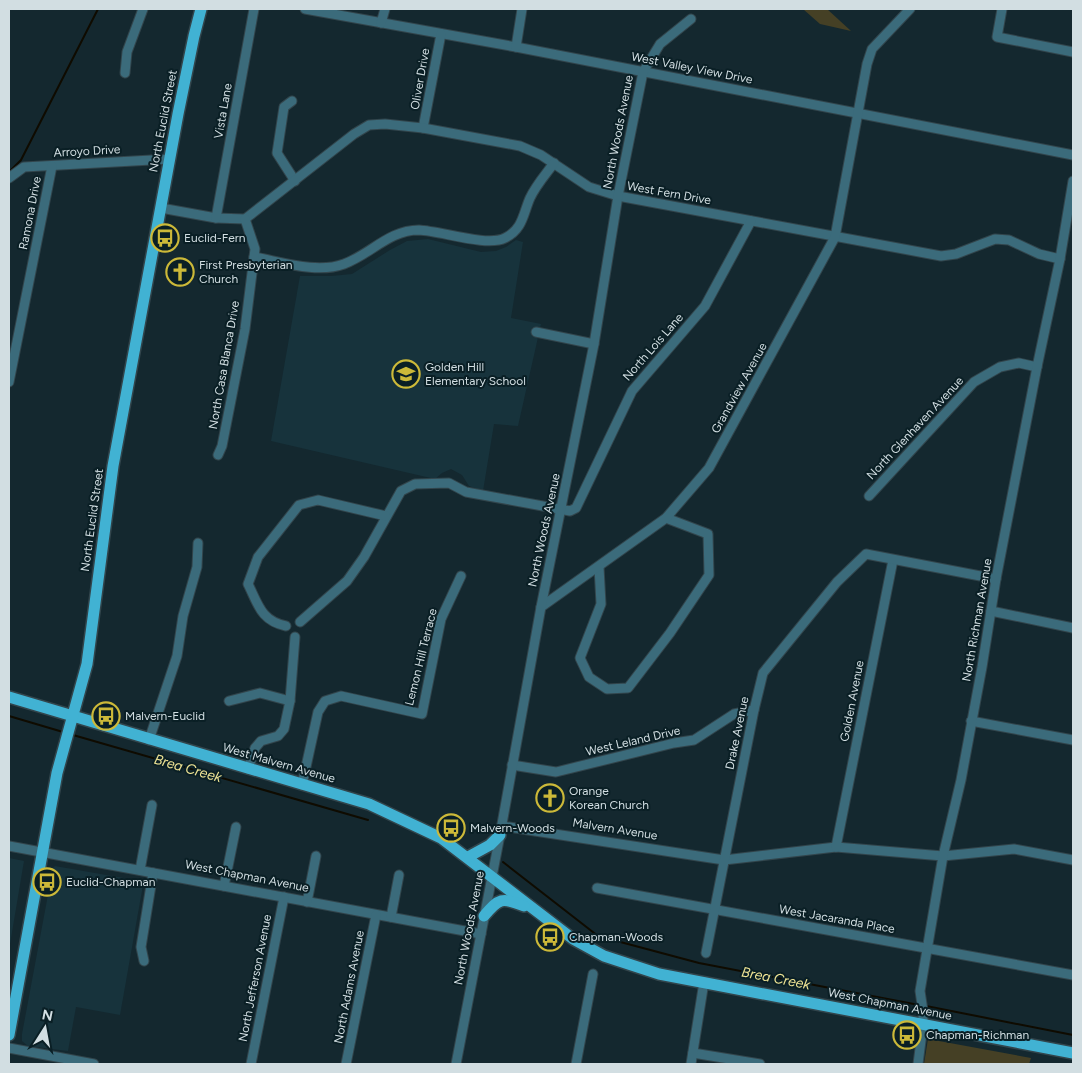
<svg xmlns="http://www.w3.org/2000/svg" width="1082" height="1073" font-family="Figtree,sans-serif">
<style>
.built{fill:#17333c}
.green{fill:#454025}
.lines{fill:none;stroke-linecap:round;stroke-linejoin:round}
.stream{stroke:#0f0b00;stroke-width:2}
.minor-casing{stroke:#32454c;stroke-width:11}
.major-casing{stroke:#32454c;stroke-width:14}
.minor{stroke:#3b6b7b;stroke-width:9}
.major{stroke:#41b2d3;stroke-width:11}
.labels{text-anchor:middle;stroke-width:4;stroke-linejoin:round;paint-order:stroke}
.street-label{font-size:12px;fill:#d2dee2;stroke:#0a1f25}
.poi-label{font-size:12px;fill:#d2dee2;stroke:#0a1f25;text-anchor:start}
.water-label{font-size:14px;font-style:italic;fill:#efe495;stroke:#0a1f25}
</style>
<rect width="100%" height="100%" fill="#14282f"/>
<!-- built -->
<g class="built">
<path d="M428,239L481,252L496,251L506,247L516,240L523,242L511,318L541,324L518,426L494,424L483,491L469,486L462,475L451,469L442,473L435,479L271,441L300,276H331L352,274L390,250L407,241Z"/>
<path d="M9,858L24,861L9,950Z"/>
<path d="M55,866L129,879L140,881L143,885L120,1015L76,1007L68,1051L28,1046L22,1041V1034L53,868Z"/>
</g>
<!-- green -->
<g class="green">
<path d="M803,9H827L851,31L820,24Z"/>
<path d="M928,1039L1031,1058L1029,1064H924Z"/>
</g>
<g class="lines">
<!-- stream -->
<g class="stream">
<path d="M9,172L21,160L98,9"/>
<path d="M9,716L63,732"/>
<path d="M73,735L368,820"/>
<path d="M503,862L598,936L699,963L919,1005"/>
<path d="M926,1006L1073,1035"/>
</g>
<!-- minor casing -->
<g class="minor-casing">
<g id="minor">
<path d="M305,9L516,47L1073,155"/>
<path d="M1002,9L997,37L1073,52"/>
<path d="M381,23L385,9"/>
<path d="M516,47L522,9"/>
<path d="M125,73L127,52L143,9"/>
<path d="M292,101L284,107L277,153L295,181"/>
<path d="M423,128L441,34"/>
<path d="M9,178L24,167L170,159"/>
<path d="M161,208L216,218L245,219L354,134L369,125L385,124L423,128L520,146L541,155L589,187L618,196L941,256L956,254L995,239L1009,240L1039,254L1060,259"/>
<path d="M216,218L254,9"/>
<path d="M254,257C282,262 317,274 344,264C371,254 389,230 419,230C441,231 487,247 505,238C523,229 523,214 530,198C536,185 546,174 554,163"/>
<path d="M536,332L594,344"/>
<path d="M9,382L52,166"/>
<path d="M218,455L222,446L245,329L255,249L245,219"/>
<path d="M869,496L974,382L1000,367L1019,363L1037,367"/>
<path d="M599,567L601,604L580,658L589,677L607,689L628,688L670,633L709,575L708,534L666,518"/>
<path d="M541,607L666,518L709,468L835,237L867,64L872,49L910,9"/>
<path d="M991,611L1073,628"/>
<path d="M300,622L347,581L364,557L401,491L415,484L449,483L466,492L570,511L576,508L632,391L705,306L751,221"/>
<path d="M286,626C261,621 258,604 248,584L258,557L299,505L318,500L386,516"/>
<path d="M229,701L260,693L290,701"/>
<path d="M971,721L1073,740"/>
<path d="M149,740L177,656L183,616L197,567L198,543"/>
<path d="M512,765L556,772L674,743L694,740L734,714L754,710"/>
<path d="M248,769L255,748L261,741L278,736L284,729L290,701L295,637"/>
<path d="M302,785L318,712L325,701L341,696L422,714L441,619L461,576"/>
<path d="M502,826L724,860L836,847L943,856L1014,849L1073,860"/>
<path d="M9,846L481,934"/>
<path d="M836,847L893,560"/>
<path d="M140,870L152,805"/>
<path d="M224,886L236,827"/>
<path d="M597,888L1073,975"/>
<path d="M307,902L316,856"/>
<path d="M391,917L399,875"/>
<path d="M706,953L754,710L763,673L837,582L866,554L996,579"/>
<path d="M144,961L141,947L153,873"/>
<path d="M9,1048L94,1064"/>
<path d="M693,1053L760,1064"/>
<path d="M251,1064L284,897"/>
<path d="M346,1064L376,915"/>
<path d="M456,1064L500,835L541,607L594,344L618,196L643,72L660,44L691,19"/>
<path d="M576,1064L593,974"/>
<path d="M691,1064L704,982"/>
<path d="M918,1064L923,1025V1011L920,991L943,856L961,780L982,667L996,579L1037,367L1060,259L1073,181"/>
</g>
</g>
<!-- major casing -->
<g class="major-casing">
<g id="major">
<path d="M9,697L369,804L441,838L573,939L604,956L659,974L1073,1053"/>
<path d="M468,857L490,845L500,835"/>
<path d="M484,916C499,898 502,897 524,906"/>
<path d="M9,1035L57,773L87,664L113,466L178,114L194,36L201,9"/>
</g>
</g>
<!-- minor -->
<use href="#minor" class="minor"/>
<!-- major -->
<use href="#major" class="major"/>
</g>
<!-- icons -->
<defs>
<g id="bus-ring" transform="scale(1.4375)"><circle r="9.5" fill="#0a1f25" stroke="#ccb939" stroke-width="1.5"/><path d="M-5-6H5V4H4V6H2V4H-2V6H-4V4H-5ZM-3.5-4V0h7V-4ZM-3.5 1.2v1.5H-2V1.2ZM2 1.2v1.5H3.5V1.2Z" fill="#ccb939"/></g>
<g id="church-ring" transform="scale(1.4375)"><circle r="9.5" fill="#0a1f25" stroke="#ccb939" stroke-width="1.5"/><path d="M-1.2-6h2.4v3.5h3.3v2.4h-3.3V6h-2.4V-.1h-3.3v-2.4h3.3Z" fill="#ccb939"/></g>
<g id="school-ring" transform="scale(1.4375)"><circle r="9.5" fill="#0a1f25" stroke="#ccb939" stroke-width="1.5"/><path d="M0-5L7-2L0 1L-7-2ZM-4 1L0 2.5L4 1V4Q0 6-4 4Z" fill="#ccb939"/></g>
</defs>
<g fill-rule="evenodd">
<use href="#bus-ring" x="165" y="238"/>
<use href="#church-ring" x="180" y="272"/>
<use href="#school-ring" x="406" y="374"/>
<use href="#bus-ring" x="106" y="716"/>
<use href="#church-ring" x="550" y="798"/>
<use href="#bus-ring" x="451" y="828"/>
<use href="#bus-ring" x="47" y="882"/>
<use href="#bus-ring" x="550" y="937"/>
<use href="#bus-ring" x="907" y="1035"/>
</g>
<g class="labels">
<!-- street labels -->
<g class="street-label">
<text transform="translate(692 68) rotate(11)" y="4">West Valley View Drive</text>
<text transform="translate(420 79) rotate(-80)" y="4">Oliver Drive</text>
<text transform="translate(223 111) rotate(-80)" y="4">Vista Lane</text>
<text transform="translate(163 121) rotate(-79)" y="4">North Euclid Street</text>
<text transform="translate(618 132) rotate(-79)" y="4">North Woods Avenue</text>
<text transform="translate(87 151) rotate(-3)" y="4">Arroyo Drive</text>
<text transform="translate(669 193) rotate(10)" y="4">West Fern Drive</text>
<text transform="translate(30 213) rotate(-79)" y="4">Ramona Drive</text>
<text transform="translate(653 347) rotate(-49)" y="4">North Lois Lane</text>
<text transform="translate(224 365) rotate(-80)" y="4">North Casa Blanca Drive</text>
<text transform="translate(739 388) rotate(-61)" y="4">Grandview Avenue</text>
<text transform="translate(915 428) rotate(-47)" y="4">North Glenhaven Avenue</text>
<text transform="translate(92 520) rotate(-82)" y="4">North Euclid Street</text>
<text transform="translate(544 530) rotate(-78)" y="4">North Woods Avenue</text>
<text transform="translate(977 620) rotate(-80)" y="4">North Richman Avenue</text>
<text transform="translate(421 657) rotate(-76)" y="4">Lemon Hill Terrace</text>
<text transform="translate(852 701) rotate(-79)" y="4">Golden Avenue</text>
<text transform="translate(737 733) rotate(-78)" y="4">Drake Avenue</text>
<text transform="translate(633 741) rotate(-13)" y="4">West Leland Drive</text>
<text transform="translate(279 763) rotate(16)" y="4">West Malvern Avenue</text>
<text transform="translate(615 829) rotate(9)" y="4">Malvern Avenue</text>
<text transform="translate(247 876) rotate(11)" y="4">West Chapman Avenue</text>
<text transform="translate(837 919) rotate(10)" y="4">West Jacaranda Place</text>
<text transform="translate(469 928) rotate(-79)" y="4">North Woods Avenue</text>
<text transform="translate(255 978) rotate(-79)" y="4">North Jefferson Avenue</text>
<text transform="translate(349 987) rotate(-79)" y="4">North Adams Avenue</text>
<text transform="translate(890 1004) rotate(11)" y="4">West Chapman Avenue</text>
</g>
<!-- poi labels -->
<g class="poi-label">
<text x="184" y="242">Euclid-Fern</text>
<text x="199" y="269">First Presbyterian<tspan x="199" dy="14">Church</tspan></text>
<text x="425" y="371">Golden Hill<tspan x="425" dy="14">Elementary School</tspan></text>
<text x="125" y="720">Malvern-Euclid</text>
<text x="569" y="795">Orange<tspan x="569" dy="14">Korean Church</tspan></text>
<text x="470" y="832">Malvern-Woods</text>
<text x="66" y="886">Euclid-Chapman</text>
<text x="569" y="941">Chapman-Woods</text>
<text x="926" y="1039">Chapman-Richman</text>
</g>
<!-- water labels -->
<g class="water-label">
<text transform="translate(188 768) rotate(16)" y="5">Brea Creek</text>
<text transform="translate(776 978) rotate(11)" y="5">Brea Creek</text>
</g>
</g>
<!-- border -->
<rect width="1082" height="1073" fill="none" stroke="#d2dee2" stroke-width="20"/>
<!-- north arrow -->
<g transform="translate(45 1028) rotate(11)" stroke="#0a1f25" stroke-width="4" paint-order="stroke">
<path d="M0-4L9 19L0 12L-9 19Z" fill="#d2dee2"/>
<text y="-8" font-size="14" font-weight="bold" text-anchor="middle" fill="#d2dee2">N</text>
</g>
</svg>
